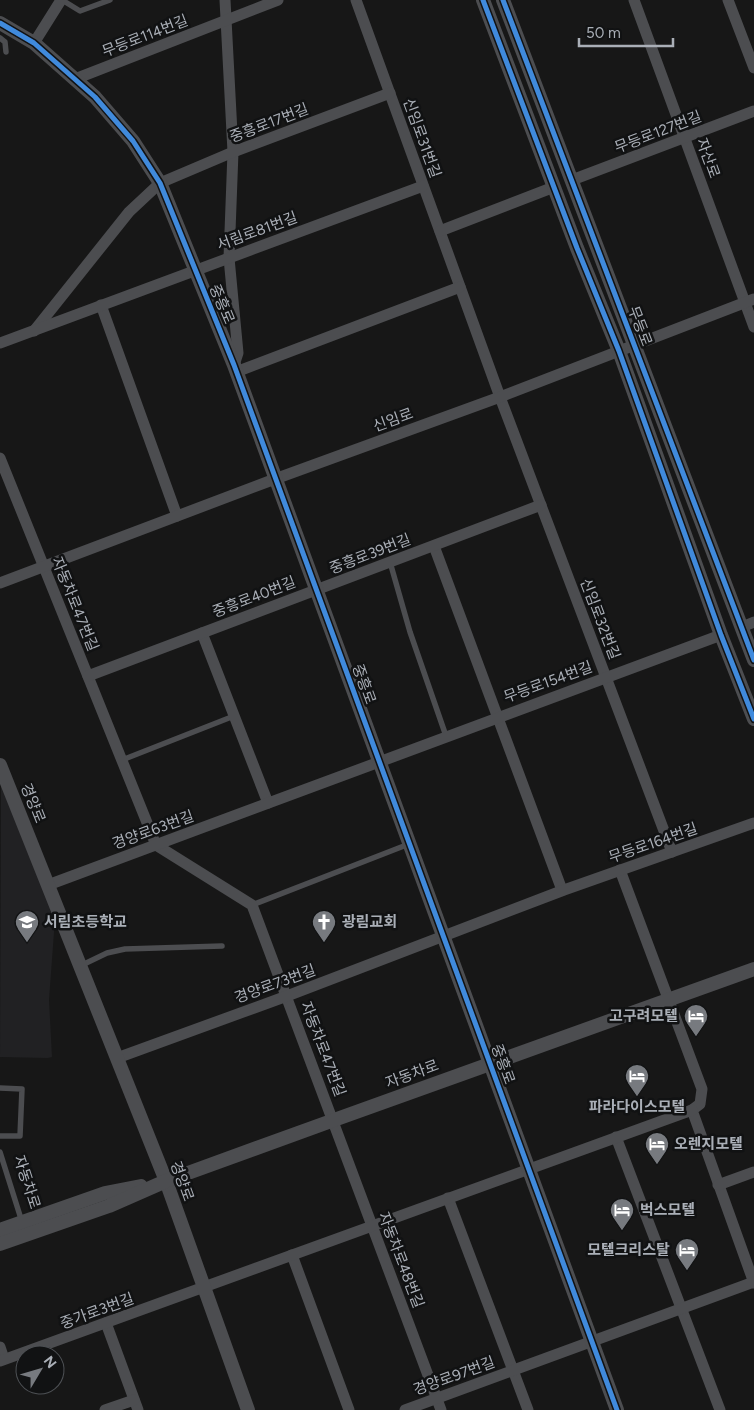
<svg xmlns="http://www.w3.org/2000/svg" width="754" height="1410" font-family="Figtree,'Noto Sans KR',sans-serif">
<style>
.built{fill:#212123}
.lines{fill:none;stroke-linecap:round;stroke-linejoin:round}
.service{stroke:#4c4d50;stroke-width:5.5}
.minor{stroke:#4c4d50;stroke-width:11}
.tertiary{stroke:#4c4d50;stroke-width:14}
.cycleway-casing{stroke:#111213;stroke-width:8}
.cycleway{stroke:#408adc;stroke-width:5}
.labels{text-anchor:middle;stroke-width:5;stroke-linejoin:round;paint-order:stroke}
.street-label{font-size:15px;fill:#aaafb7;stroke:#111213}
.poi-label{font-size:15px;font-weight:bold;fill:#aaafb7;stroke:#111213;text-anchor:start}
</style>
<rect width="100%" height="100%" fill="#171717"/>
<!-- built -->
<path class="built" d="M1,784L55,919L49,1000L52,1057L48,1058L0,1057Z"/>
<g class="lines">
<!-- service -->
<g class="service">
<path d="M62,0L80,11L110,0"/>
<path d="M0,38L5,42L6,52"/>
<path d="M390,562L410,632L446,736"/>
<path d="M122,760L234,716"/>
<path d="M252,905L409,844"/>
<path d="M80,966L107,953L125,949L222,946"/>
<path d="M0,1088L22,1089L20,1136H0"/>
<path d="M0,1152L22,1222"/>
</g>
<!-- minor -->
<g class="minor">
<path d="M225,0L233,152L229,258L238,353L234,365"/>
<path d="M356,0L500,397L672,852"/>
<path d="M634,0L754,327"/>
<path d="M728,0L754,68"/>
<path d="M34,43L61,0"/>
<path d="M75,79L278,0"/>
<path d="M572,180L754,111"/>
<path d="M440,231L554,187"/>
<path d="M101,305L177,516"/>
<path d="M34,331L129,212L160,183L233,152L390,93"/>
<path d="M0,343L423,186"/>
<path d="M236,372L460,287"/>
<path d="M0,458L156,845L252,905L441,1410"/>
<path d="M434,546L562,890"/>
<path d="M0,583L275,479L500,397L754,299"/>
<path d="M742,627L754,622"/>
<path d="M202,633L268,803"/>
<path d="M88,676L541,505"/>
<path d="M620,870L702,1089L700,1104L692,1110L754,1283"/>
<path d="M48,885L721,635"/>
<path d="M117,1058L287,996L564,890L754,823"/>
<path d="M616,1137L720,1410"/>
<path d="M718,1185L754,1172"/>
<path d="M448,1198L528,1410"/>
<path d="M292,1255L349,1410"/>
<path d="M106,1323L138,1410"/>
<path d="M0,1347L4,1359"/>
<path d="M0,1361L692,1110"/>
<path d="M105,1410L134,1400"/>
<path d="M405,1410L754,1282"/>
</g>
<!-- tertiary -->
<g class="tertiary">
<path d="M483,0L577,248L619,351L721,635L754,719"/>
<path d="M503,0L754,660"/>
<path d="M0,23L34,43L95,97L133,141L160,183L234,365L617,1410"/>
<path d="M0,765L166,1181L248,1410"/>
<path d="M0,1230L105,1193L141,1186"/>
<path d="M0,1244L109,1206L166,1181L334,1120L754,969"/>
</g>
<!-- cycleway casing -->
<g class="cycleway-casing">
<g id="cycleway">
<path d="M483,0L577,248L619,351L721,635L754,719"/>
<path d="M503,0L754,660"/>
<path d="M0,23L34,43L95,97L133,141L160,183L234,365L617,1410"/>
</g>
</g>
<!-- cycleway -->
<use href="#cycleway" class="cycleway"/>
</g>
<!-- icons -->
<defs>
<g id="school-pin" transform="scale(1.25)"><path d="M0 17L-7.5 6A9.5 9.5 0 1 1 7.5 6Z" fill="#777a7f" stroke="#111213"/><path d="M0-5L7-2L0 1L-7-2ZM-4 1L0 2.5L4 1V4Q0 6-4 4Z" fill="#fff"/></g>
<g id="church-pin" transform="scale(1.25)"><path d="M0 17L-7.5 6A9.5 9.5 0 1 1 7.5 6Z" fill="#777a7f" stroke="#111213"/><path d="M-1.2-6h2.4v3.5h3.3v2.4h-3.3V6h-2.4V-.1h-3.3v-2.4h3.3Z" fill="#fff"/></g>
<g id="hotel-pin" transform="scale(1.25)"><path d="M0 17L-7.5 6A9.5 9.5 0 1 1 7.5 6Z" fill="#777a7f" stroke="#111213"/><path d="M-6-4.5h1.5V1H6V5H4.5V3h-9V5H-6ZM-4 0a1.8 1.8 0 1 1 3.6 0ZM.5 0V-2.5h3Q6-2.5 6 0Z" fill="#fff"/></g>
</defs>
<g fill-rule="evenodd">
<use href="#school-pin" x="27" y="922"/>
<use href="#church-pin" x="324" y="922"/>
<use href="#hotel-pin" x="696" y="1016"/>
<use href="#hotel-pin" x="637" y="1076"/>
<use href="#hotel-pin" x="657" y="1144"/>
<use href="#hotel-pin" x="622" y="1210"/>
<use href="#hotel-pin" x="687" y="1250"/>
</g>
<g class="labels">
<!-- street labels -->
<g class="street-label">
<text transform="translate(145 36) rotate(-21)" y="5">무등로114번길</text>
<text transform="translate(269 123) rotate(-21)" y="5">중흥로17번길</text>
<text transform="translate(658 132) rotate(-21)" y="5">무등로127번길</text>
<text transform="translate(422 138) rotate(70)" y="5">신임로31번길</text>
<text transform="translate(708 158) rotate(70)" y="5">자산로</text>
<text transform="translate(257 231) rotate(-20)" y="5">서림로81번길</text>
<text transform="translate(222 304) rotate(67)" y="5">중흥로</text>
<text transform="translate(640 326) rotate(69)" y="5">무등로</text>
<text transform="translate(393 420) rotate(-20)" y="5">신임로</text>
<text transform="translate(370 554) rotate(-21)" y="5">중흥로39번길</text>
<text transform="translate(254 597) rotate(-21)" y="5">중흥로40번길</text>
<text transform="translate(75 604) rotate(68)" y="5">자동차로47번길</text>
<text transform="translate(600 619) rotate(69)" y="5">신임로32번길</text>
<text transform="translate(548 682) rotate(-20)" y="5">무등로154번길</text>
<text transform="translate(364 684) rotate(70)" y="5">중흥로</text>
<text transform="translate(33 803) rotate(68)" y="5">경양로</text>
<text transform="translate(153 830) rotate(-20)" y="5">경양로63번길</text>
<text transform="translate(653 843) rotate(-19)" y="5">무등로164번길</text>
<text transform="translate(275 984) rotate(-20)" y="5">경양로73번길</text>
<text transform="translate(323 1049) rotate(69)" y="5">자동차로47번길</text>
<text transform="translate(503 1064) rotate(70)" y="5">중흥로</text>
<text transform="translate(412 1074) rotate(-20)" y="5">자동차로</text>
<text transform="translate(182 1181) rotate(70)" y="5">경양로</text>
<text transform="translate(27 1182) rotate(72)" y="5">자동차로</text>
<text transform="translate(401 1260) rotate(69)" y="5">자동차로48번길</text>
<text transform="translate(97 1311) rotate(-20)" y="5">중가로3번길</text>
<text transform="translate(454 1376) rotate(-20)" y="5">경양로97번길</text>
</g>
<!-- poi labels -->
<g class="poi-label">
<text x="44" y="927">서림초등학교</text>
<text x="342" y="927">광림교회</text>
<text x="678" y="1021" text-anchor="end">고구려모텔</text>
<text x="637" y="1112" text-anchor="middle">파라다이스모텔</text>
<text x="674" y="1149">오렌지모텔</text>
<text x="640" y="1215">벅스모텔</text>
<text x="670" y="1255" text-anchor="end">모텔크리스탈</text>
</g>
</g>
<!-- north arrow -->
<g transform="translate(40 1370) rotate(52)"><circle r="24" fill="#111213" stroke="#4e5155"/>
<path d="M0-4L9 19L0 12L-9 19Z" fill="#777a7f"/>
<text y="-8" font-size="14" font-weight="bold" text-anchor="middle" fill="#aaafb7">N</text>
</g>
<!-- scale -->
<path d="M579 38v8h94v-8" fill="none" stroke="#aaafb7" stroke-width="2.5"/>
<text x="586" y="38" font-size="15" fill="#aaafb7" stroke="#111213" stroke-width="4" paint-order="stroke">50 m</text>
</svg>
